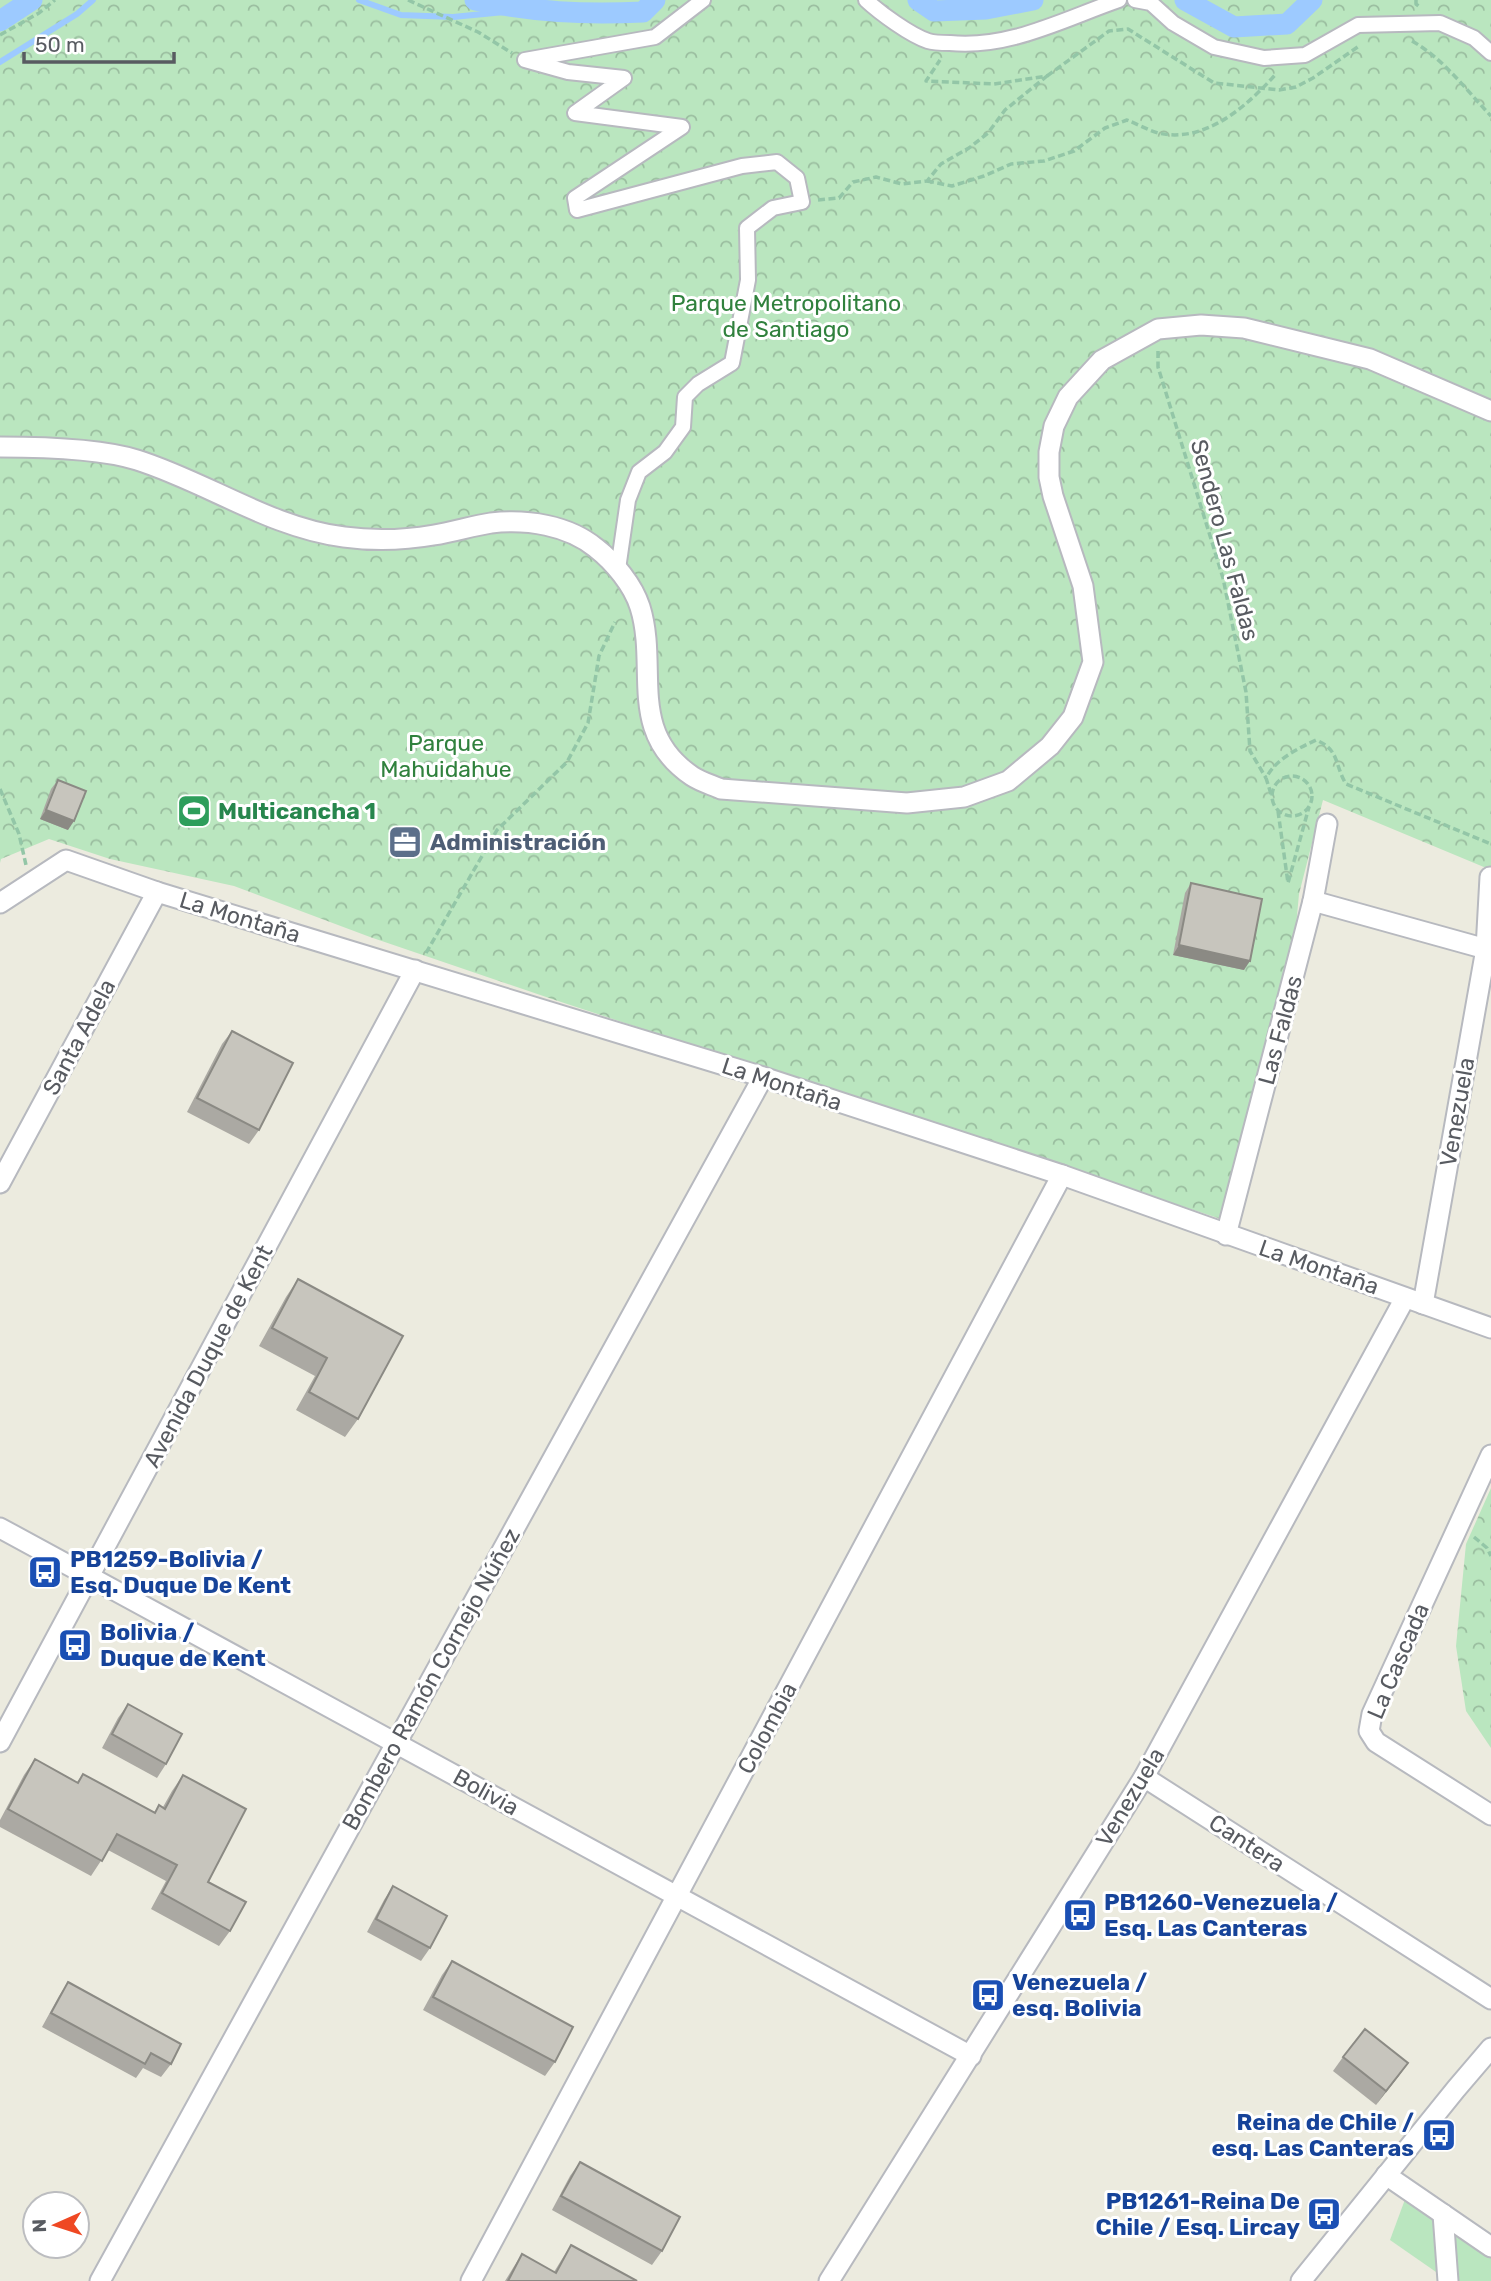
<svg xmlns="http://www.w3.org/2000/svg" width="1491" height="2281" font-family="Rubik,sans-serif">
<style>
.green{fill:#bae6bf}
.forest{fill:url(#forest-crowns)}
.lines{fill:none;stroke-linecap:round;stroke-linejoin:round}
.stream{stroke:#9dcaff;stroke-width:6}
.canal{stroke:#9dcaff;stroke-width:21}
.pedestrian-casing{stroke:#b7b9bf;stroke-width:18}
.minor-casing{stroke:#b7b9bf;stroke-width:23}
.path{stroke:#93c6a7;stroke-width:3.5;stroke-dasharray:7 3.5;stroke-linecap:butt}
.pedestrian{stroke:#fff;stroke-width:14}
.minor{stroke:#fff;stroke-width:19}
.wall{fill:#aba9a3}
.shaded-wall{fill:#8b8a84}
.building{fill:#c7c5bd;stroke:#8b8a84;stroke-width:2}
.labels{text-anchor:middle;stroke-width:6;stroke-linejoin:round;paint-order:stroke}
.park-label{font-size:23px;fill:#30813d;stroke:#fff}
.street-label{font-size:23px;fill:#585b61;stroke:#fff}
.leisure-label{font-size:23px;font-weight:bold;fill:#27864d;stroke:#fff;text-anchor:start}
.service-label{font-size:23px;font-weight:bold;fill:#4e5e75;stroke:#fff;text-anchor:start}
.transit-label{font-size:23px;font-weight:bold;fill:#164399;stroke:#fff;text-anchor:start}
</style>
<defs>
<pattern id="forest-crowns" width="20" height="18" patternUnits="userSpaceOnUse" patternTransform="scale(1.75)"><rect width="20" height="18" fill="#bae6bf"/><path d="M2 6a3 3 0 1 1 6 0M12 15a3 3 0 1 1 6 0" fill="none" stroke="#9abd9f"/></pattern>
</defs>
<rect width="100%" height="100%" fill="#ecebdf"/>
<!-- green -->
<path class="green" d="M1407,2194L1491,2254V2281H1449L1390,2240Z"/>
<!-- forest -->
<g class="forest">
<path d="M0,0H1491V870L1323,800L1299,894L1294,948L1224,1220L555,1000L370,937L234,886L110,859L49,839L1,859L0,863Z"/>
<path d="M1491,1488V1748L1466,1711L1456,1646L1466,1544Z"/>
</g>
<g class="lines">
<!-- stream -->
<g class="stream">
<path d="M359,0L401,15L453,17L524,10"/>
<path d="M0,62L77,14L93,0"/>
</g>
<!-- canal -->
<g class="canal">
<path d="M475,0C535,12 582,15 643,12L655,0"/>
<path d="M918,0L934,11L986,9L1033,0"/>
<path d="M1185,0L1234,27L1287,24L1312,0"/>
<path d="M0,21L32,0"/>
</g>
<!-- pedestrian casing -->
<g class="pedestrian-casing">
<g id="pedestrian">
<path d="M866,0C880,13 910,35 928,41C934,43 943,43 950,43C1009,49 1064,19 1119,0"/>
<path d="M1135,0L1151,3L1173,23L1214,47L1264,58L1305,55L1358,25L1440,23L1474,38L1491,53"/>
<path d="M618,569L628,500L639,472L665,452L683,427L685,397L698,384L732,363L748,280L747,228L773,208L802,202L797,178L777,162L742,166L577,210L575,198L682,127L575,113L624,78L568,72L525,60L655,37L703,0"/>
</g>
</g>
<!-- minor casing -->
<g class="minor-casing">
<g id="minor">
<path d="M0,447C40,447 99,448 137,460C207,482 271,528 344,537C373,541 405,540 434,535C453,532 472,526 491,523C527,519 568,525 596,548C614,562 633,585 640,607C659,668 626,731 692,776C701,782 712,785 721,789L907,803L964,797L1008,781L1050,746L1073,717L1093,662L1083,586L1053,496L1049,477V452L1054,426L1068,397L1102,360L1158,329L1201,325L1244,328L1370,359L1491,411"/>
<path d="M1313,901L1486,949"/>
<path d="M0,903L66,860L157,892L763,1077L1062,1175L1491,1328"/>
<path d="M0,1183L157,892"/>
<path d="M1226,1235L1313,901L1327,824"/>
<path d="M1423,1304L1486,949L1490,877"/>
<path d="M1491,1455L1372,1714L1369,1731L1376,1742L1491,1815"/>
<path d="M0,1528L971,2056"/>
<path d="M0,1742L415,970"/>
<path d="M1144,1777L1491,1999"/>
<path d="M1386,2175L1491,2247"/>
<path d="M1443,2214L1448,2281"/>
<path d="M100,2281L763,1077"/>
<path d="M471,2281L1062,1175"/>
<path d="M829,2281L1144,1777L1405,1298"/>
<path d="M1301,2281L1456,2089L1491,2048"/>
</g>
</g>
<!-- path -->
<g class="path">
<path d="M408,0L478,32L512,53"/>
<path d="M1416,0V4L1420,7"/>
<path d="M0,35L39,13L55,0"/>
<path d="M1412,41C1444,59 1466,90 1491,116"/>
<path d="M1047,76L1109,31L1128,29L1214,83L1279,90L1296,87L1313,78L1359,46"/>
<path d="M927,181L952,186L984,176L1011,164L1044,161L1074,151L1105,128L1127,120C1137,124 1148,130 1158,133C1205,144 1247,106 1275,75"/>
<path d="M818,200L839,198L853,182L876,177L902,184L927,181L941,164L969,148L988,133L1005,110L1047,76L994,84L926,81L940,60"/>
<path d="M1158,351V367L1223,578L1246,692L1250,751L1266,778"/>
<circle cx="1292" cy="796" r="20"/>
<path d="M0,789L19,834L26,865"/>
<path d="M1271,794L1266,778C1276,759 1297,749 1316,740C1340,750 1334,764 1346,784L1491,844"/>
<path d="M1278,811L1288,883L1309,807"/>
<path d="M426,953L497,830L567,762L588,723L599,656L615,622"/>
<path d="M1474,1537L1487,1548L1491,1556"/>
</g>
<!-- pedestrian -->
<use href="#pedestrian" class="pedestrian"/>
<!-- minor -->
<use href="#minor" class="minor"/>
</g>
<!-- wall -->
<g class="wall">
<path d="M58,780L68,830L40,819L51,789Z"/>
<path d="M1191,883L1244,970L1173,955L1185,893Z"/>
<path d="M232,1031L259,1130L249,1144L187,1112L222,1044Z"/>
<path d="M298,1279L358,1419L345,1437L296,1410L315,1376L259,1346L286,1297Z"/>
<path d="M128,1704L166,1764L157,1778L102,1748L118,1718Z"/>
<path d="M35,1759L77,1782L83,1774L154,1813L159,1805L163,1807L172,1791L183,1775L208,1882L230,1931L219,1946L151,1909L166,1881L108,1850L91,1876L0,1827V1820L24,1775Z"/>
<path d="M393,1886L430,1948L421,1961L367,1932L384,1900Z"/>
<path d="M452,1961L555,2062L545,2076L423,2010L442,1975Z"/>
<path d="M68,1982L171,2064L161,2077L143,2068L136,2078L42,2027L59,1996Z"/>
<path d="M1343,2057L1408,2063L1376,2105L1333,2071Z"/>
<path d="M580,2162L662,2251L652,2265L552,2210L570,2176Z"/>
<path d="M571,2245L637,2281H505L513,2268L522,2254L554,2272L562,2259Z"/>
</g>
<!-- shaded-wall -->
<g class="shaded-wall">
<path d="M46,810L74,821L68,830L40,819Z"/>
<path d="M1179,945L1250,961L1244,970L1173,955Z"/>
<path d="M1408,2063L1398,2077L1376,2105L1386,2091Z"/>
</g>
<!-- building -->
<g class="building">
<path d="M58,780L86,791L74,821L46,810Z"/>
<path d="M1191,883L1262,899L1250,961L1179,945Z"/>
<path d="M232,1031L293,1063L259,1130L197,1098Z"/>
<path d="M298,1279L403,1336L358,1419L309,1392L327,1358L272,1328Z"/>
<path d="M128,1704L182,1734L166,1764L112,1734Z"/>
<path d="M35,1759L78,1783L83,1774L155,1813L159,1805L165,1809L183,1775L246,1809L208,1882L246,1902L230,1931L162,1893L177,1865L117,1834L102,1861L8,1809Z"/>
<path d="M393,1886L447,1916L430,1948L376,1919Z"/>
<path d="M452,1961L573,2027L555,2062L433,1997Z"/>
<path d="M68,1982L181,2044L171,2064L151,2053L145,2064L51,2013Z"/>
<path d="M1365,2029L1408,2063L1386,2091L1343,2057Z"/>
<path d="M580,2162L680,2217L662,2251L561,2196Z"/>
<path d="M571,2245L637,2281H508L522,2254L556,2273Z"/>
</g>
<!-- icons -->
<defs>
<g id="stadium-square" transform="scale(1.75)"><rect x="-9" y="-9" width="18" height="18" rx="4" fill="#2e9e5b" stroke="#fff"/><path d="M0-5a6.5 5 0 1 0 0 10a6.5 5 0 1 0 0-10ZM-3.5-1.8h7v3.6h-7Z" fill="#fff"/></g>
<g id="office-square" transform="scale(1.75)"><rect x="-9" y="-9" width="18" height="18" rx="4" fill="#5c6f8a" stroke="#fff"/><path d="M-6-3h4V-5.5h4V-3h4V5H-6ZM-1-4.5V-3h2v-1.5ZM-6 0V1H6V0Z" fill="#fff"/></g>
<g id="bus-square" transform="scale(1.75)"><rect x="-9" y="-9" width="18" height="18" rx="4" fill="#1a4fb4" stroke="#fff"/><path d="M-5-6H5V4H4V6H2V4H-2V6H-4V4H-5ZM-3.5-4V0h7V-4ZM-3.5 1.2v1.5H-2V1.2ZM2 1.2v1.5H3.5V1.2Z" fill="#fff"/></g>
</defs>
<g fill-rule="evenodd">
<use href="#stadium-square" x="194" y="811"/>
<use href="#office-square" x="405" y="842"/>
<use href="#bus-square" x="45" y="1572"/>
<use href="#bus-square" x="75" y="1645"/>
<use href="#bus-square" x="1080" y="1915"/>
<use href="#bus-square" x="988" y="1995"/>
<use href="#bus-square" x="1439" y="2135"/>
<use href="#bus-square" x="1324" y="2214"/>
</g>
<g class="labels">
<!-- park labels -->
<g class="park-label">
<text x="786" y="311">Parque Metropolitano<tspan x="786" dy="26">de Santiago</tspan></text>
<text x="446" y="751">Parque<tspan x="446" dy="26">Mahuidahue</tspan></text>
</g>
<!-- street labels -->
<g class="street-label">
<text transform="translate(1225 540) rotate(75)" y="8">Sendero Las Faldas</text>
<text transform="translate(240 917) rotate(17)" y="8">La Montaña</text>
<text transform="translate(1280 1030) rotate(-75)" y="8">Las Faldas</text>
<text transform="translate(79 1037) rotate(-62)" y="8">Santa Adela</text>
<text transform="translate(782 1084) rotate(18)" y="8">La Montaña</text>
<text transform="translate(1457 1112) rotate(-80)" y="8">Venezuela</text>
<text transform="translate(1319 1267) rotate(19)" y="8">La Montaña</text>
<text transform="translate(208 1356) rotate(-62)" y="8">Avenida Duque de Kent</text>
<text transform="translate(1398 1661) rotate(-67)" y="8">La Cascada</text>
<text transform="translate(431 1679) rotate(-61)" y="8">Bombero Ramón Cornejo Núñez</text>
<text transform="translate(767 1728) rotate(-62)" y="8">Colombia</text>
<text transform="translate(486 1792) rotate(29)" y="8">Bolivia</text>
<text transform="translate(1130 1797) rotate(-59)" y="8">Venezuela</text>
<text transform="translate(1247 1843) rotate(33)" y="8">Cantera</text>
</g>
<!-- leisure labels -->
<g class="leisure-label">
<text x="218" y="819">Multicancha 1</text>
</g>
<!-- service labels -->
<g class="service-label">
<text x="430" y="850">Administración</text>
</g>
<!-- transit labels -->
<g class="transit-label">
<text x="70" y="1567">PB1259-Bolivia /<tspan x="70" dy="26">Esq. Duque De Kent</tspan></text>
<text x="100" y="1640">Bolivia /<tspan x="100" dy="26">Duque de Kent</tspan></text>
<text x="1104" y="1910">PB1260-Venezuela /<tspan x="1104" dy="26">Esq. Las Canteras</tspan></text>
<text x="1012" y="1990">Venezuela /<tspan x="1012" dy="26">esq. Bolivia</tspan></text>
<text x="1414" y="2130" text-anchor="end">Reina de Chile /<tspan x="1414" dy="26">esq. Las Canteras</tspan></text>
<text x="1300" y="2209" text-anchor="end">PB1261-Reina De<tspan x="1300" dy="26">Chile / Esq. Lircay</tspan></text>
</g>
</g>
<!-- north arrow -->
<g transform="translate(56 2225) rotate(267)"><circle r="33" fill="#ffffff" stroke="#bcbdc0" stroke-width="2"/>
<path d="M0-5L12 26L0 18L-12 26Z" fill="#ef4823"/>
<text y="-10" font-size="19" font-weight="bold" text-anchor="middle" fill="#585b61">N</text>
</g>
<!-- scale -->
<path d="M24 52v10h150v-10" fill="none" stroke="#585b61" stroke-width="3.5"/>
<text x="35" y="52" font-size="21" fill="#585b61" stroke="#ffffff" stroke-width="5" paint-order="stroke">50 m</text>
</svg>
